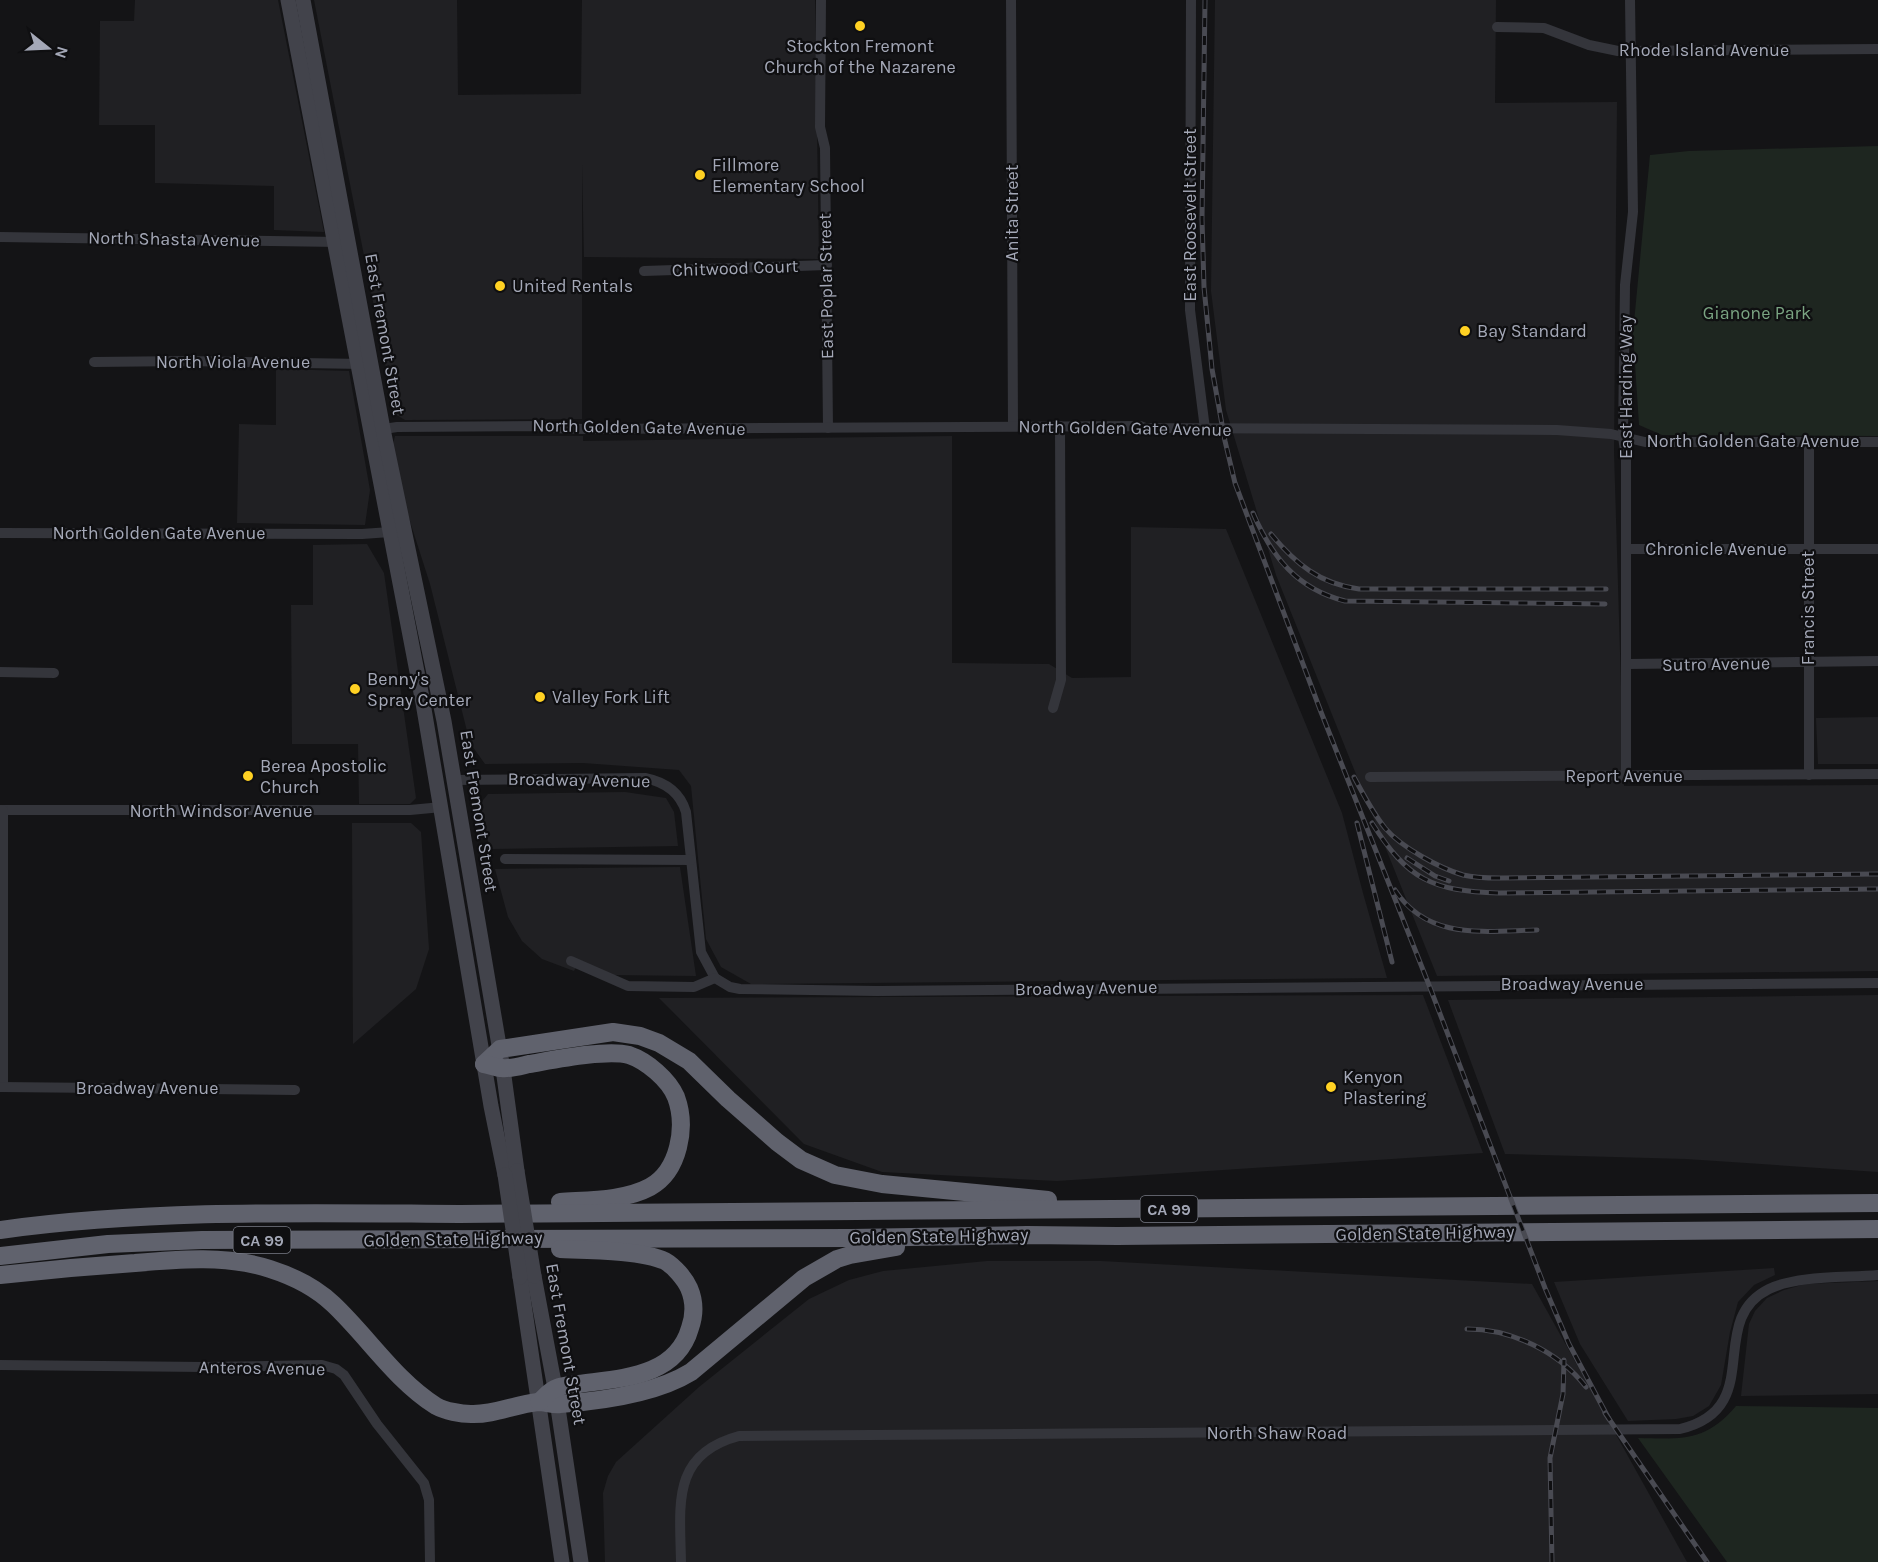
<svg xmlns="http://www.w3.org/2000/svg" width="1878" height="1562" font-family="Karla,sans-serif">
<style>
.built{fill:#202023}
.green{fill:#1e2620}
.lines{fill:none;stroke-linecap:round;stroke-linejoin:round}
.minor{stroke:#34353b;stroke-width:10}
.secondary{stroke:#42434b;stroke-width:15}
.motorway{stroke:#60626d;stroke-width:18}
.rail-casing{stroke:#494a52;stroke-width:5}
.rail{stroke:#0f0f11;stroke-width:3;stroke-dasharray:9;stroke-linecap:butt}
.secondary-bridge{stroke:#42434b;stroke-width:15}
.poi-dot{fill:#ffd123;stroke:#0f0f11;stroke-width:2}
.labels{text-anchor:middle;stroke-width:4.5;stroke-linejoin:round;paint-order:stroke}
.shield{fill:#0f0f11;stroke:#777a85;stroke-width:1.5}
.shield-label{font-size:16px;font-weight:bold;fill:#a4a8b7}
.poi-label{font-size:18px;fill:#a4a8b7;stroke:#0f0f11;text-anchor:start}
.street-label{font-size:18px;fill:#a4a8b7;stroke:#0f0f11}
.park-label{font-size:18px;fill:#7aa482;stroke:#0f0f11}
</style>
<rect width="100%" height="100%" fill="#141416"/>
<!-- built -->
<g class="built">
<path d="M135,0H278L324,232L274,230V186L155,183V125H99L100,21H134Z"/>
<path d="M314,0H457L458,95L581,94L582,0H815L819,259L584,257L582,164V419L405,420L395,414Z"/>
<path d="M1215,0H1496L1495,103L1617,102L1614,452L1624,786L1878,785V971L1437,976L1276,575L1226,410L1211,291Z"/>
<path d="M276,369L349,371L370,490L365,525L237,523L239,424L276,425Z"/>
<path d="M395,436H583V441L952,436V663L1049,664L1072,678L1131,677V527L1226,529L1342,813L1363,893L1387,978L751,984L721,967L706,939L691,786L679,770L583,763L485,764L470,743L430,584L399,487L391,452Z"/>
<path d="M367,544L384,573L416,798L410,804H359L358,744H292L291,605H313V545Z"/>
<path d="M1878,717V764H1818L1816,718Z"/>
<path d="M625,792L666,798L674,812L678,846L490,849L479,805L488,794Z"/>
<path d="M352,823H411L421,832L429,949L416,989L353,1044Z"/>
<path d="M680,867L696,976L611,975L580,960L574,971L542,959L522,941L508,917L495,869Z"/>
<path d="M1423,995L1483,1153L1057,1181L882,1172L804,1144L659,998Z"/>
<path d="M1878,995V1172L1686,1159L1505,1154L1448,1000Z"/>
<path d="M987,1261H1101L1532,1284L1687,1562H605L603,1493L608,1476L616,1462L699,1387L809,1299L849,1280L883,1271Z"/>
<path d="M1774,1268L1775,1275L1754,1285L1738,1302L1730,1332L1721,1385L1709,1406L1693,1416L1676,1419L1628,1421L1580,1344L1554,1282Z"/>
<path d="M1878,1281V1394L1741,1396L1749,1324L1755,1311L1767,1298L1784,1290L1805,1284Z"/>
</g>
<!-- green -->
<g class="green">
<path d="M1878,146V436L1662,435L1639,425L1633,333L1650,155L1689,151Z"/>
<path d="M1736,1406L1878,1408V1562H1727L1638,1438C1681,1439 1706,1442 1736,1406Z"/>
</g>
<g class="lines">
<!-- minor -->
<g class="minor">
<path d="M821,0L820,127L825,148L828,428"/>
<path d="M1011,0L1013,426"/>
<path d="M1191,0L1190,310L1205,429"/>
<path d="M1497,27L1544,28L1589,45L1618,51L1878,49"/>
<path d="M0,237L339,242"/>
<path d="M644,271L827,265"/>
<path d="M94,362L186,361L364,364"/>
<path d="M377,430L397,427L542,426L551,428L585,429L1140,426L1145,428L1557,430L1611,434L1645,442H1878"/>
<path d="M0,533L362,534L390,532"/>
<path d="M1626,549H1878"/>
<path d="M1627,664L1878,661"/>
<path d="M0,672L54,673"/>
<path d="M1053,708L1061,680L1060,426"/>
<path d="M1626,775V457L1623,437L1625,285L1633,212L1630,0"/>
<path d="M1809,775V442"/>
<path d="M1370,777L1878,774"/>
<path d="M453,780L645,778C665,782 680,792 686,812L701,952L715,978L730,987L740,989L877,991L1878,983"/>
<path d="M0,810H410L442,807"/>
<path d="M3,810V1087"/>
<path d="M505,859L691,860"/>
<path d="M571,961L628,986L694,987L715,978"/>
<path d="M0,1087L295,1090"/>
<path d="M0,1365L205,1367L322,1365L336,1369L344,1375L377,1424L424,1483L429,1500L430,1562"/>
<path d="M681,1562C680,1505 671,1454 739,1436L1680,1429C1768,1408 1704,1321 1769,1289C1798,1275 1845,1278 1878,1275"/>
</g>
<!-- secondary -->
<g class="secondary">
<path d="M288,0L423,703L491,1106L505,1175"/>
<path d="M303,0L383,429L444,721L503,1069L517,1171"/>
<path d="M534,1276L555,1388L581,1562"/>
<path d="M520,1277L562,1562"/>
</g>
<!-- motorway -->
<g class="motorway">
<path d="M484,1064L500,1049L613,1032L640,1036L659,1043L689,1061L728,1099L777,1142L801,1160L835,1175L882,1184L1048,1200"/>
<path d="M484,1064C490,1065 496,1068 502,1068C510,1069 520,1066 529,1064C553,1060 606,1049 629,1055C647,1061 669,1080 676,1097C687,1127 679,1171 650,1187C624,1201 588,1200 560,1202"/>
<path d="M0,1230C152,1209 307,1213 460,1214L1878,1203"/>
<path d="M0,1256L108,1244L202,1240L851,1238L1027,1235L1117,1236L1878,1229"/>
<path d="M0,1275C45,1270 90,1266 135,1263C179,1259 228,1255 270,1269C292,1276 316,1288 333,1304C368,1337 395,1380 436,1406C445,1411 461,1414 471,1414C494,1415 516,1404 538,1402C545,1402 553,1405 560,1404C601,1401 657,1393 691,1372L804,1278L837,1259L850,1255L896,1247"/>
<path d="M539,1402C544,1398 550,1390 557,1388C563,1385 572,1385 579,1384C622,1378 676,1377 690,1328C695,1314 695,1302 689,1288C685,1279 674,1266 665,1261C642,1250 586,1250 560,1249"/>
</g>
<!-- rail casing -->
<g class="rail-casing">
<g id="rail">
<path d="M1205,0L1202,219L1204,287L1212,369L1225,441L1235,483L1321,712L1429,985L1545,1288L1569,1344L1609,1419"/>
<path d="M1253,513C1272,557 1297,589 1345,601L1605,604"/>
<path d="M1271,534C1296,564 1320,584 1359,589H1606"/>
<path d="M1354,777C1363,794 1373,813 1385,828C1401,847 1439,868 1463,875C1475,878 1488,878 1500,878L1878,874"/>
<path d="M1357,823L1392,962"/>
<path d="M1372,823C1408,880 1432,891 1499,893L1878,889"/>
<path d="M1407,858L1435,876L1449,881"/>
<path d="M1395,890C1428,941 1485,931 1537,930"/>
<path d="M1467,1329C1511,1329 1558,1351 1586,1387"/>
<path d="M1605,1413L1707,1562"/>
<path d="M1552,1562L1550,1458L1563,1394L1564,1360"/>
</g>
</g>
<!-- rail -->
<use href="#rail" class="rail"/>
<!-- secondary-bridge -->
<g class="secondary-bridge">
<path d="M517,1171L534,1276"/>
<path d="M505,1175L520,1277"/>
</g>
</g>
<!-- markers -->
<g class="poi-dot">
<circle cx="860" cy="26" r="6"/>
<circle cx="700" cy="175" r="6"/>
<circle cx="500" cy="286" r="6"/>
<circle cx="1465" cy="331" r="6"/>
<circle cx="355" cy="689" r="6"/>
<circle cx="540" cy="697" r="6"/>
<circle cx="248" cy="776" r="6"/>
<circle cx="1331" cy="1087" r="6"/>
</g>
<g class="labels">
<!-- shield labels -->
<g class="shield">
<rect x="1140.5" y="1196" width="57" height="26" rx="4.5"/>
<rect x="233.5" y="1227" width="57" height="26" rx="4.5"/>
</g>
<g class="shield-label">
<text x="1169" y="1215">CA 99</text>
<text x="262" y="1246">CA 99</text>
</g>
<!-- poi labels -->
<g class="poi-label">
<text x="860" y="52" text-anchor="middle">Stockton Fremont<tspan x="860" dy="21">Church of the Nazarene</tspan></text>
<text x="712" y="171">Fillmore<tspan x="712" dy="21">Elementary School</tspan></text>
<text x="512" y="292">United Rentals</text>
<text x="1477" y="337">Bay Standard</text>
<text x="367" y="685">Benny's<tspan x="367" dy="21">Spray Center</tspan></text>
<text x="552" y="703">Valley Fork Lift</text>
<text x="260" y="772">Berea Apostolic<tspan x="260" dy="21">Church</tspan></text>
<text x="1343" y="1083">Kenyon<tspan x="1343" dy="21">Plastering</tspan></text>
</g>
<!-- street labels -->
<g class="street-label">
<text x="1704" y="56">Rhode Island Avenue</text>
<text transform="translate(1012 213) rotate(-90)" y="6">Anita Street</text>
<text transform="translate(1190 215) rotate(-90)" y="6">East Roosevelt Street</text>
<text transform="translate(174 239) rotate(1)" y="6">North Shasta Avenue</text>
<text transform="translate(735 268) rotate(-2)" y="6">Chitwood Court</text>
<text transform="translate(826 286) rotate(-91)" y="6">East Poplar Street</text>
<text transform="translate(385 334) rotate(80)" y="6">East Fremont Street</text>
<text x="233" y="368">North Viola Avenue</text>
<text transform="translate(1626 387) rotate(-90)" y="6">East Harding Way</text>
<text transform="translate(639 427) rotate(1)" y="6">North Golden Gate Avenue</text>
<text transform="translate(1125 428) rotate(1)" y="6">North Golden Gate Avenue</text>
<text x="1753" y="447">North Golden Gate Avenue</text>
<text x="159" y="539">North Golden Gate Avenue</text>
<text x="1716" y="555">Chronicle Avenue</text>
<text transform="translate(1808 608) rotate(-90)" y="6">Francis Street</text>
<text transform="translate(1716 664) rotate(-1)" y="6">Sutro Avenue</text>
<text x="1624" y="782">Report Avenue</text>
<text transform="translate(579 780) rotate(1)" y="6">Broadway Avenue</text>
<text x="221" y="817">North Windsor Avenue</text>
<text transform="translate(479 811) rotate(81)" y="6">East Fremont Street</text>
<text x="1572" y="990">Broadway Avenue</text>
<text transform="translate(1086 988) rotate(-1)" y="6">Broadway Avenue</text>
<text x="147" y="1094">Broadway Avenue</text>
<text transform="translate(1425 1233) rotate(-1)" y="6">Golden State Highway</text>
<text transform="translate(939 1236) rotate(-1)" y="6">Golden State Highway</text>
<text transform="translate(453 1239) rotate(-1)" y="6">Golden State Highway</text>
<text transform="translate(566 1344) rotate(80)" y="6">East Fremont Street</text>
<text transform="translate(262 1368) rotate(1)" y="6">Anteros Avenue</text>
<text x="1277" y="1439">North Shaw Road</text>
</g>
<!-- park labels -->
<g class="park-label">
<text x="1757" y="319">Gianone Park</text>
</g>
</g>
<!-- north arrow -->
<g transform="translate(48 48) rotate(108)" stroke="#0f0f11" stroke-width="4.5" paint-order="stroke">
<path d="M0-4.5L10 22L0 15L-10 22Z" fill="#a4a8b7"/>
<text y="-9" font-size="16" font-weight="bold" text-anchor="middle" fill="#a4a8b7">N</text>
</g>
</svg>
